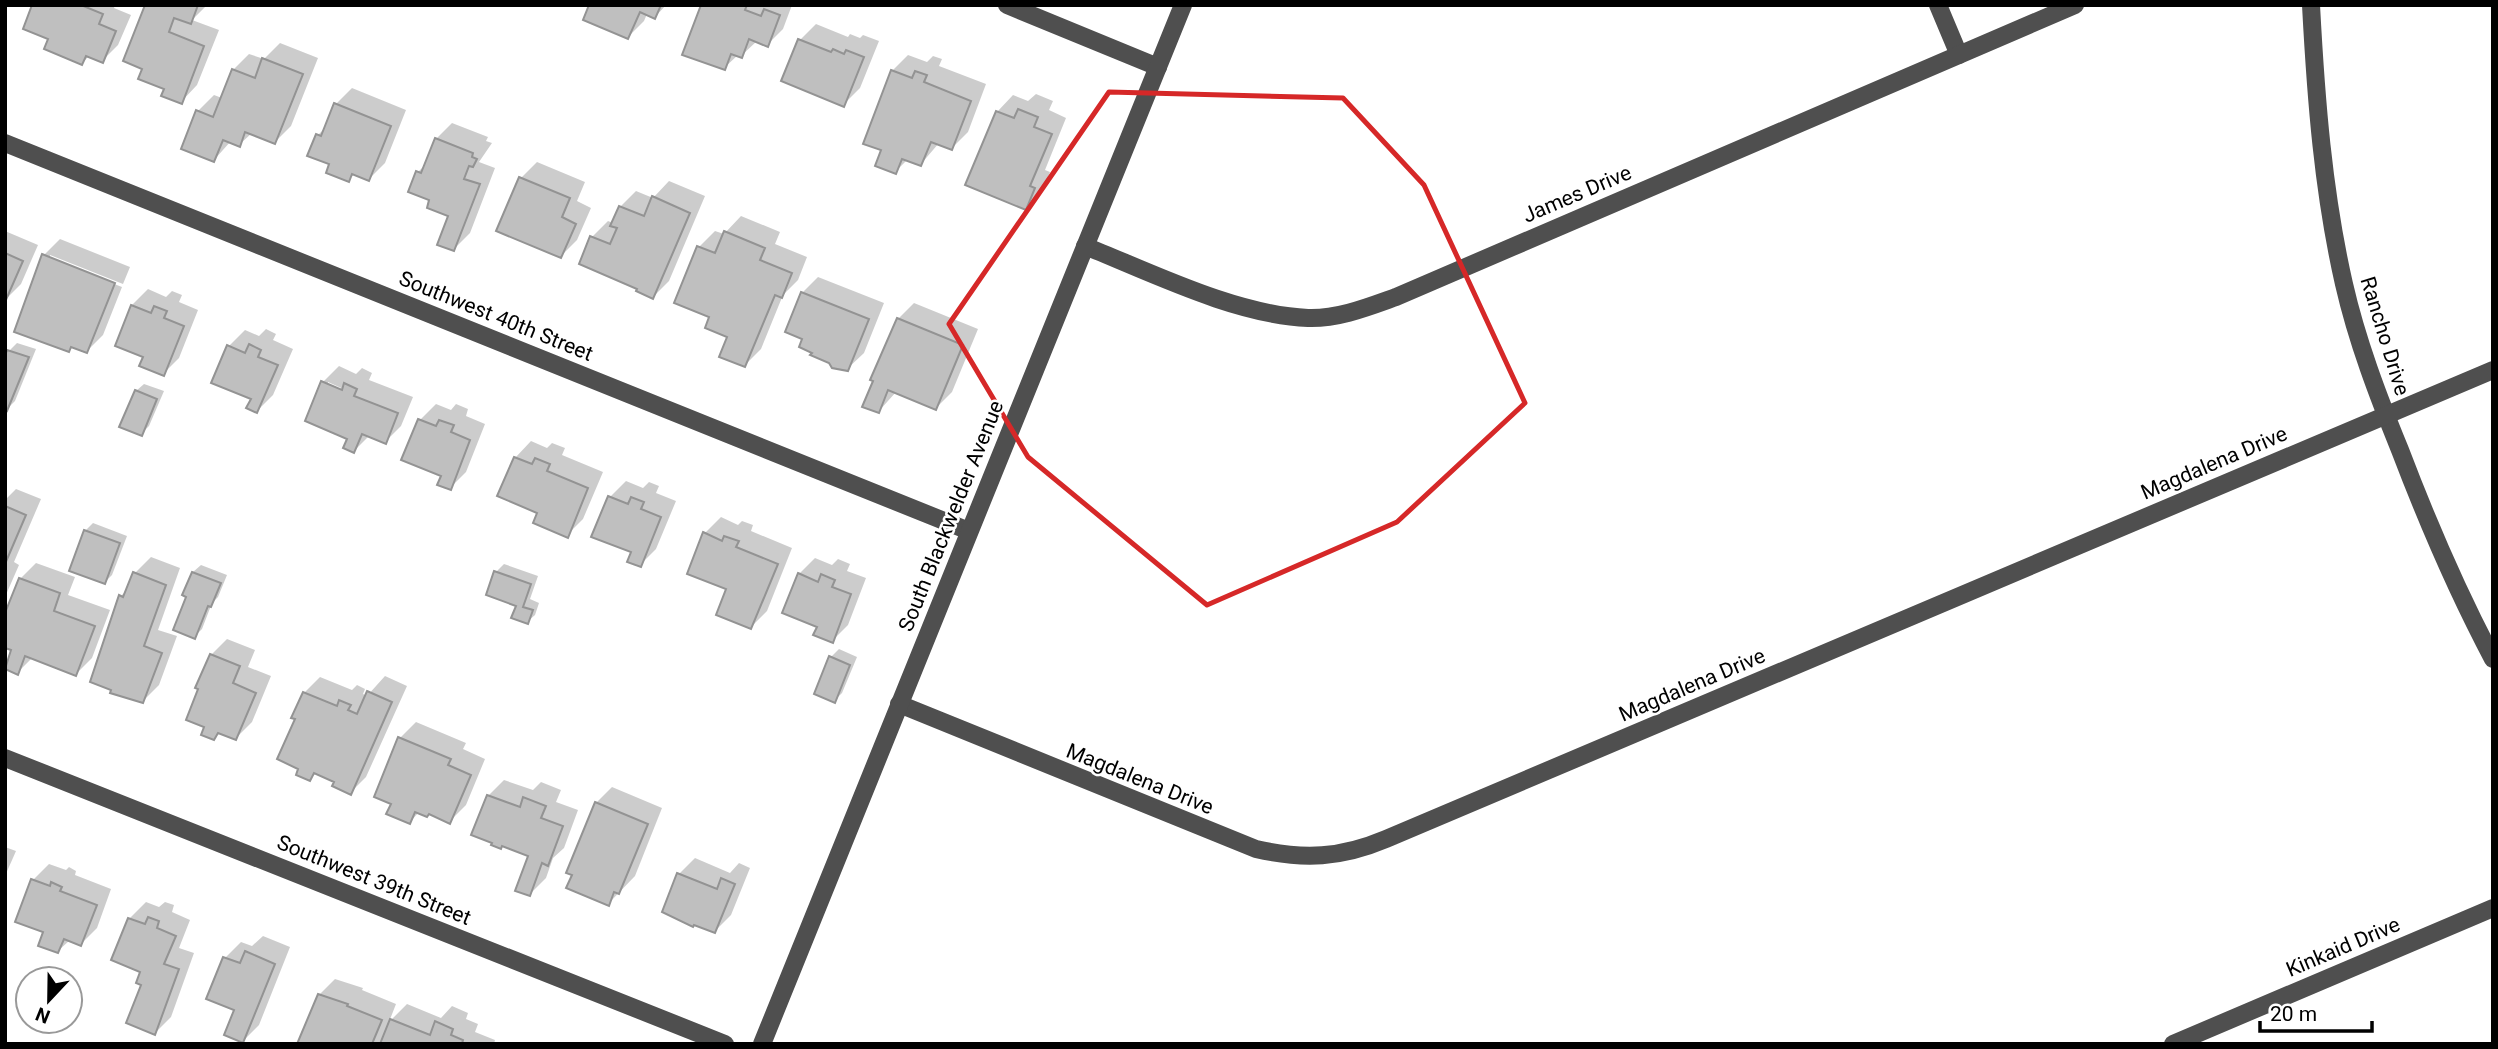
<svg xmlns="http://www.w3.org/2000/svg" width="2498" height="1049" font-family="Roboto,sans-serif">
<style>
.shadow{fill:#0003;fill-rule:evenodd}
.building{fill:#bfbfbf;stroke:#939393;stroke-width:2}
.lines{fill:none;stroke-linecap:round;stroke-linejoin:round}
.minor{stroke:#4f4f4f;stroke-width:18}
.marked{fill:none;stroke:#d62828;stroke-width:5;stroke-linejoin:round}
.labels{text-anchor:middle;stroke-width:5;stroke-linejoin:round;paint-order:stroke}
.street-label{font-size:21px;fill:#000;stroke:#fff}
</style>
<rect width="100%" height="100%" fill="#fff"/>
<!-- shadow -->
<g class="shadow">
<path d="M34,5H115L114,8L131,15L118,45L102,61L89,56L82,63L50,38Z"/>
<path d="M147,5H207L192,20L219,30L197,85L181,102L144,67Z"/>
<path d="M591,5H666L655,17L647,14L644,21L628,37Z"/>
<path d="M703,5H792L783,29L767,45L757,41L741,56L738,55L724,68Z"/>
<path d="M816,24L848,37L850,34L860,38L863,35L879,41L860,88L844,104L800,40Z"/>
<path d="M280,43L318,58L291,126L275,142L252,133L240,144L231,141L214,160L198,111L214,95L222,98L233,70L249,54L264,59Z"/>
<path d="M908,55L927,62L933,56L942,59L939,66L986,84L968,132L952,148L939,143L921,164L908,159L895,172L883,149L892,71Z"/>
<path d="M352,88L406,110L385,163L369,179L355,173L349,180L331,163L318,135L327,126L336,104Z"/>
<path d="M1036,94L1053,101L1049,110L1066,118L1045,170L1050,172L1042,192L1026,208L968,184L997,112L1013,95L1028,101Z"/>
<path d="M452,123L488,137L486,141L492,143L479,162L495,168L470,233L454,249L450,215L432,199L418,172L427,163L436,139Z"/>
<path d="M537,162L585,182L577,201L591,208L577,240L561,256L499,230L521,178Z"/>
<path d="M669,181L705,196L669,281L653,297L592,237L608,221L613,223L620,207L636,191L653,198Z"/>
<path d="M741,216L780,232L775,244L807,257L798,280L783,295L761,349L745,365L729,336L712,316L699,247L715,231L724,234Z"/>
<path d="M5,231L38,245L21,284L5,300Z"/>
<path d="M60,239L130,267L123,284L50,255V259L122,287L103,335L87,351L73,346L68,350L44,255Z"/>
<path d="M818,277L884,303L864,353L847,369L814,352L804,338L802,293Z"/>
<path d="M148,289L166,297L172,291L182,295L179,302L198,310L179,358L163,374L145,356L117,345L132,305Z"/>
<path d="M914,303L978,329L952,392L936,408L896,392L879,411L898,319Z"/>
<path d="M266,329L276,334L273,340L293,349L273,395L257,411L229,346L245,330L259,336Z"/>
<path d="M17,343L36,349L15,401L7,409L5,360L9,351Z"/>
<path d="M339,366L356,374L362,368L372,373L369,380L413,397L401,426L385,442L370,435L354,451L323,382ZM328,382L350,392L328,386Z"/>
<path d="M144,384L164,391L149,426L141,434L136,391Z"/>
<path d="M436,404L451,410L456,404L468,409L466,416L485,424L466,472L450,488L420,420Z"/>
<path d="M531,441L547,448L552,443L565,448L562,455L603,472L583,519L567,535L540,512L515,458Z"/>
<path d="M626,481L643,488L649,482L659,486L656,493L676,501L656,549L640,565L610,497Z"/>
<path d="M16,489L41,499L14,562L19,565L5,597V500Z"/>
<path d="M721,517L738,525L742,521L753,525L751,531L792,548L767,611L751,627L728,588L705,533Z"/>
<path d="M93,523L127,536L112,575L105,582L85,531Z"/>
<path d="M151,557L180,568L158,630L177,636L159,685L143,701L121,596L129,588L135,573Z"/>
<path d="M815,558L832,565L838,559L850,564L847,571L866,578L848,625L832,641L819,626L799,574Z"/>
<path d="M36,563L75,577L68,595L110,610L92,658L76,674L33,657L18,672L20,579Z"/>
<path d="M504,564L538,576L530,599L539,603L535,615L527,622L518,604L496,572Z"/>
<path d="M201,565L227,575L218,597L212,603L202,629L194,637L188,596L193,572Z"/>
<path d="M227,639L255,650L248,667L271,676L252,722L236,738L220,732L214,738L211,655Z"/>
<path d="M839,649L857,657L842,693L834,701L831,657Z"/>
<path d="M385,676L407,686L366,777L350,793L336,781L317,772L310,779L297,718L304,693L320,677L352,690L357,685L365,689L363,694L367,696Z"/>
<path d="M416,722L466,743L463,749L485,759L466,805L450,821L429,812H419L410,822L394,803L376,796L400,738Z"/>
<path d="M504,780L533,790L541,782L561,790L556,802L578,810L564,848L553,858L546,878L530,894V855L503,845L501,847L488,796Z"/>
<path d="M612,787L662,808L635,876L608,904L596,803Z"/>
<path d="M5,847L16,851L5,876Z"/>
<path d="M695,858L730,873L739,863L750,868L731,915L715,931L679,874Z"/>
<path d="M49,864L66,870L69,867L76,871L75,875L111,889L97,928L81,944L70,940L58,951L45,931L33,880Z"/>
<path d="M146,902L159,907L165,902L174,905L172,912L190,920L179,948L194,953L171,1017L155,1033L143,984V971L114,959L130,918Z"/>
<path d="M263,936L290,947L259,1025L243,1041L225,958L241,942L252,946Z"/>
<path d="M335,979L363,988L362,990L396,1004L389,1022L407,1004L441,1018L452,1006L468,1013L466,1019L478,1024L475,1032L495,1040L494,1044H382L385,1037L378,1044H299L319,995Z"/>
</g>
<!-- building -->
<g class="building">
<path d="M32,5H81L103,14L99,24L116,31L103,63L86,56L82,65L44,49L48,39L23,29Z"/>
<path d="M145,5H198L191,24L174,18L169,32L204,46L182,104L161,96L164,89L138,79L142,69L123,61Z"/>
<path d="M589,5H661L655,19L640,12L628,39L583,20Z"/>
<path d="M701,5H747L745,10L761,16L764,9L780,15L768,47L749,39L742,58L731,54L725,70L682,55Z"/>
<path d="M798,39L831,52L833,49L844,54L846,50L864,57L844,107L781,81Z"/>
<path d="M262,58L303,74L275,144L245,132L240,147L223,140L214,162L181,149L196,110L213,117L232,69L255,78Z"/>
<path d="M891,70L912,78L915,71L927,75L924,82L971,101L952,150L931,142L921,166L902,159L896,174L875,166L881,150L863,144Z"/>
<path d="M334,103L391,126L369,181L352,174L349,182L326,173L329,164L307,156L316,134L321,136Z"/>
<path d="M1018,109L1038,117L1034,127L1052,134L1030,186L1035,188L1026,210L965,185L996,111L1014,118Z"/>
<path d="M435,138L473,153L472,157L477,159L473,167L469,166L464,179L480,184L454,251L437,245L448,216L427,208L429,200L408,192L416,171L421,173Z"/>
<path d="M519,177L570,198L562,217L576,224L561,258L496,231Z"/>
<path d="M652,196L690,213L653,299L636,291L637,289L579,264L590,236L610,244L617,228L610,226L619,206L644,216Z"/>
<path d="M724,231L765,248L760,260L792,273L782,298L775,295L745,367L719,357L727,337L705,328L709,317L674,303L697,246L715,253Z"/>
<path d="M5,253L23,261L5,302Z"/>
<path d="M42,254L115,283L87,353L71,347L69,352L14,332Z"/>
<path d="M801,292L869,319L848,371L832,368L829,363L810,355L812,353L799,347L802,339L785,332Z"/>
<path d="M131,305L151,313L154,306L167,311L164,318L184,326L164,376L139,366L143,357L115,346Z"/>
<path d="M897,318L963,345L936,410L888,390L879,413L862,407L873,381L870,380Z"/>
<path d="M249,344L261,350L258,357L278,365L257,413L246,408L251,399L211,383L227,345L245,353Z"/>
<path d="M7,350L29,357L7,411L5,410V356Z"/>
<path d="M321,381L342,390L344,383L357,389L354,396L398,413L386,444L362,434L354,453L343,448L347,439L305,421Z"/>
<path d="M135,390L157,399L142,436L119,427Z"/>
<path d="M418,419L436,426L439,420L454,425L451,432L470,440L451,490L437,485L441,476L401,460Z"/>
<path d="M514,457L532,464L535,458L550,464L547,471L588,488L568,538L533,523L537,513L497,496Z"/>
<path d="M608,496L628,504L631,497L644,502L641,509L661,517L641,567L627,562L631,552L591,537Z"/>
<path d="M5,506L26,515L5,564Z"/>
<path d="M84,530L120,543L105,584L69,571Z"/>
<path d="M703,532L722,541L724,536L739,541L736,547L778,564L751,629L716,615L726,589L687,574Z"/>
<path d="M494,571L531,584L523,607L533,610L528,624L511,618L516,606L486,595Z"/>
<path d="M133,572L166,585L144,646L162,653L143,703L110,693L111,690L90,682L119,595L123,597Z"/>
<path d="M192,572L221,583L211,607L208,606L195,639L173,630L186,597L182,595Z"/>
<path d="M798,573L818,582L821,574L835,580L832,587L851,594L833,643L813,635L817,627L782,613Z"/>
<path d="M19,578L60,593L54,611L95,626L76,676L25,656L18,675L5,669L11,650L5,648V613Z"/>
<path d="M210,654L240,666L233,683L256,693L236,740L218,733L214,740L201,735L204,727L186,720L198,689L195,688Z"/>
<path d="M829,656L850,665L835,703L814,694Z"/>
<path d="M367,691L392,702L351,795L332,786L334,782L314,773L310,781L296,775L298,769L277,759L295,719L291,718L303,692L337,706L339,700L351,705L348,710L357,714Z"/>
<path d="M398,737L451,759L448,765L471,775L450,824L429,814L427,817L415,812L410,824L386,814L391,804L374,797Z"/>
<path d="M487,795L520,807L523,797L546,806L541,818L563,826L548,866L542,863L530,896L515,891L528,856L502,846L501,849L491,845L492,843L471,835Z"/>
<path d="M595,802L648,824L619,894L614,892L609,906L566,888L572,875L566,873Z"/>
<path d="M677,873L717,889L721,878L735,884L715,933L694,925L693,927L662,912Z"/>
<path d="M31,879L50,886L51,882L62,887L60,891L97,905L81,946L64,939L58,953L38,946L43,932L15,922Z"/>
<path d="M148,917L159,921L157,928L176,936L164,964L179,969L155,1035L126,1023L141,985L136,983L140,972L111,960L128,918L145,924Z"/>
<path d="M245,951L275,964L243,1043L224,1035L234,1010L206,999L223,957L240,963Z"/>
<path d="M318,994L348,1004L347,1006L382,1020L372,1044H297Z"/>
<path d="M390,1019L430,1035L435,1021L453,1029L451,1035L463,1040L462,1044H380Z"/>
</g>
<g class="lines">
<!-- minor -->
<g class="minor">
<path d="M1007,5L1158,67"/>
<path d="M1938,5L1959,55"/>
<path d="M2311,5C2316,99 2323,192 2344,284C2357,341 2378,396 2400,450C2427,521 2457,591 2493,659"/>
<path d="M5,143L969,531"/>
<path d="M1085,246C1152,273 1236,315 1308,318C1338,319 1368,307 1396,297L2075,5"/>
<path d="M899,704L1256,849C1304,860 1341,858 1386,839L2493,370"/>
<path d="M5,758L725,1044"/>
<path d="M762,1044L1183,5"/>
<path d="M2173,1044L2493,908"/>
</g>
</g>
<!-- marked area -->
<path class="marked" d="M1109,92L1343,98L1424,185L1525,403L1397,522L1207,605L1028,457L949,324Z"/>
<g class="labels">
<!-- street labels -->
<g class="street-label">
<text transform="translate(1577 194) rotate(-23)" y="7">James Drive</text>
<text transform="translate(496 316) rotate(22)" y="7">Southwest 40th Street</text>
<text transform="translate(2385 336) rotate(73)" y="7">Rancho Drive</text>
<text transform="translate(2214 463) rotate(-23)" y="7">Magdalena Drive</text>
<text transform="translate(951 516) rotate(-68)" y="7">South Blackwelder Avenue</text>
<text transform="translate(1692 685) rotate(-23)" y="7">Magdalena Drive</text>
<text transform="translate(1140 779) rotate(22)" y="7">Magdalena Drive</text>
<text transform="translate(374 880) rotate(22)" y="7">Southwest 39th Street</text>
<text transform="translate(2343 947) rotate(-23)" y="7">Kinkaid Drive</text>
</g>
</g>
<!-- border -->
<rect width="2498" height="1049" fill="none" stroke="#000000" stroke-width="14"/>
<!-- north arrow -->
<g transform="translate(49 1000) rotate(202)"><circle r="33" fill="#ffffff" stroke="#999999" stroke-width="2"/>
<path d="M0-5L12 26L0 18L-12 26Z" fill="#000000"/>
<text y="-10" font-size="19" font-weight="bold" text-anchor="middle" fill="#000000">N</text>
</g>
<!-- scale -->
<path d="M2260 1021v10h112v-10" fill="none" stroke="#000000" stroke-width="3.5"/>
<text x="2270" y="1021" font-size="21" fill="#000000" stroke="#ffffff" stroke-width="5" paint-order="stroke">20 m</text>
</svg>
